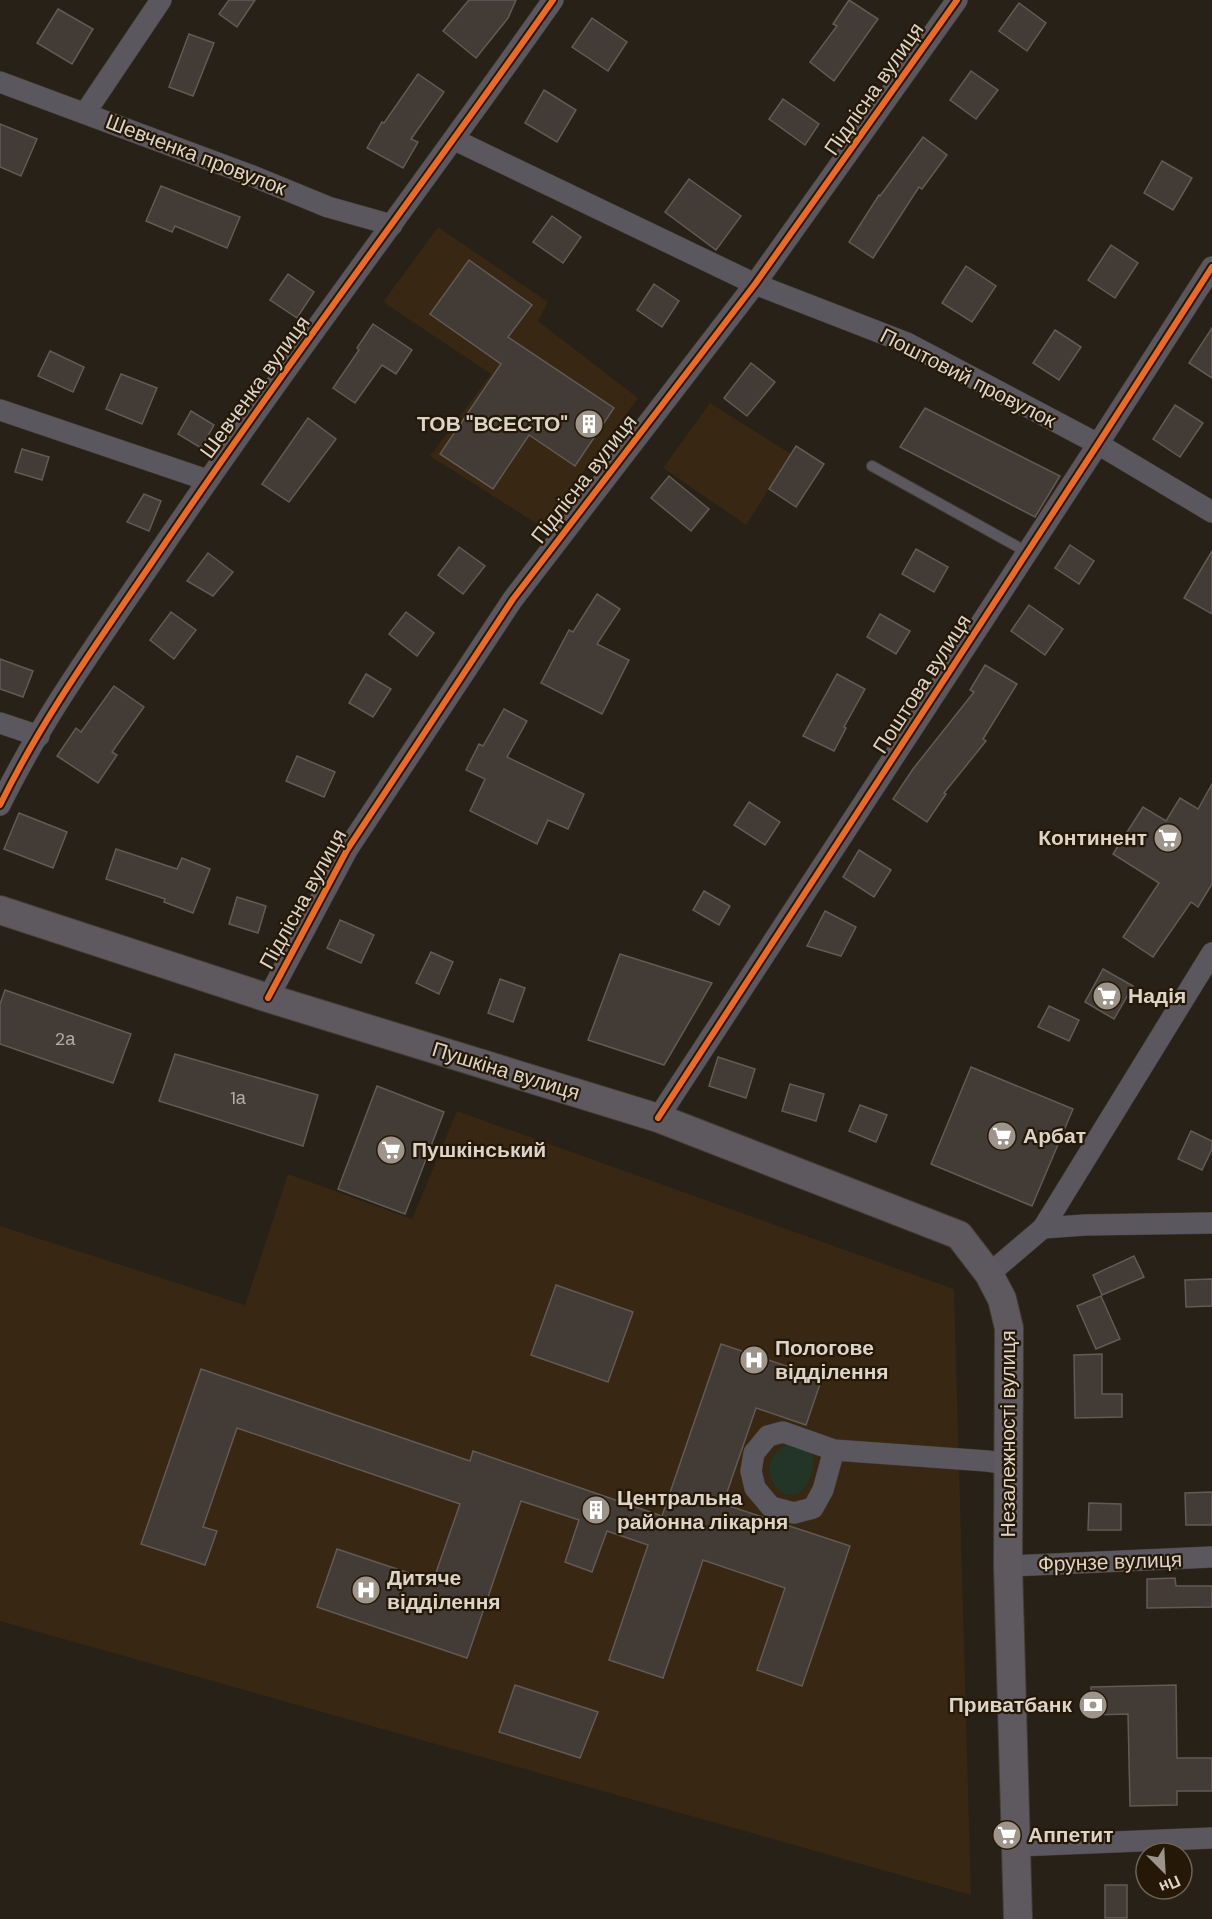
<svg xmlns="http://www.w3.org/2000/svg" width="1212" height="1919" font-family="'DM Sans',sans-serif">
<style>
.built{fill:#382712}
.green{fill:#223527}
.building{fill:#433b36;stroke:#625a55;stroke-width:1.5}
.lines{fill:none;stroke-linecap:round;stroke-linejoin:round}
.lane-casing{stroke:#433d35;stroke-width:12}
.street-casing{stroke:#433d35;stroke-width:22}
.secondary-casing{stroke:#433d35;stroke-width:30}
.lane{stroke:#5b575e;stroke-width:10}
.street{stroke:#5b575e;stroke-width:21}
.secondary{stroke:#5e595e;stroke-width:28}
.cycleway-casing{stroke:#251807;stroke-width:10}
.cycleway{stroke:#ed6a23;stroke-width:6}
.labels{text-anchor:middle;stroke-width:4.5;stroke-linejoin:round;paint-order:stroke}
.number-label{font-size:18px;fill:#b6ada4}
.street-label{font-size:21px;fill:#dcd3c9;stroke:#251807}
.poi-label{font-size:21px;font-weight:bold;fill:#dcd3c9;stroke:#251807;text-anchor:start}
</style>
<rect width="100%" height="100%" fill="#282117"/>
<!-- built -->
<g class="built">
<path d="M438,227L548,302L538,321L638,398L542,527L430,456L491,374L383,302Z"/>
<path d="M710,403L791,454L746,525L663,468Z"/>
<path d="M457,1111L954,1289L971,1895L0,1621V1226L245,1305L288,1174L412,1219Z"/>
</g>
<!-- green -->
<path class="green" d="M794,1442L810,1449C816,1460 814,1469 809,1480C789,1524 740,1459 794,1442Z"/>
<!-- building -->
<g class="building">
<path d="M229,0H255L237,27L219,14Z"/>
<path d="M469,0H516L508,18L476,58L443,31Z"/>
<path d="M849,0L878,19L834,81L810,62L837,26L833,24Z"/>
<path d="M1019,3L1046,23L1027,51L999,31Z"/>
<path d="M58,9L93,29L72,64L37,43Z"/>
<path d="M592,18L627,42L608,71L572,47Z"/>
<path d="M189,34L214,43L193,96L169,87Z"/>
<path d="M971,71L998,90L976,119L950,100Z"/>
<path d="M418,74L444,92L411,139L418,142L403,168L367,148L382,122L384,123Z"/>
<path d="M544,90L576,110L557,142L525,123Z"/>
<path d="M783,99L819,124L805,145L769,119Z"/>
<path d="M0,124L37,139L21,176L0,167Z"/>
<path d="M923,137L947,155L922,189L919,187L873,258L849,242L879,195L880,196Z"/>
<path d="M1162,161L1192,178L1173,210L1144,193Z"/>
<path d="M689,179L741,216L716,250L665,212Z"/>
<path d="M161,186L240,217L227,248L175,226L172,232L146,221Z"/>
<path d="M552,216L581,237L563,263L533,242Z"/>
<path d="M1111,245L1138,263L1115,298L1088,280Z"/>
<path d="M469,260L532,305L508,337L614,408L575,466L529,435L493,489L440,454L501,364L430,314Z"/>
<path d="M966,266L996,286L972,322L942,303Z"/>
<path d="M288,274L314,292L297,318L270,300Z"/>
<path d="M654,284L679,301L662,327L637,310Z"/>
<path d="M373,324L412,350L396,374L382,365L355,403L333,388L359,350L357,348Z"/>
<path d="M1212,328V378L1189,363Z"/>
<path d="M1055,330L1081,347L1059,380L1033,363Z"/>
<path d="M50,351L84,367L73,392L38,376Z"/>
<path d="M751,363L775,382L747,416L724,398Z"/>
<path d="M121,374L157,388L142,424L106,409Z"/>
<path d="M1175,405L1203,423L1180,457L1153,439Z"/>
<path d="M925,408L1060,476L1035,517L900,447Z"/>
<path d="M191,411L214,425L201,448L178,434Z"/>
<path d="M308,418L336,439L289,502L262,484Z"/>
<path d="M796,446L824,464L796,507L769,489Z"/>
<path d="M22,449L49,457L42,480L15,472Z"/>
<path d="M669,476L709,509L691,531L651,498Z"/>
<path d="M144,494L161,501L149,531L127,522Z"/>
<path d="M1070,545L1094,561L1079,584L1055,568Z"/>
<path d="M459,547L485,566L463,594L438,575Z"/>
<path d="M916,549L948,567L934,592L902,574Z"/>
<path d="M1212,551V614L1184,598Z"/>
<path d="M208,553L233,572L213,596L187,581Z"/>
<path d="M597,594L620,609L597,644L629,660L602,714L541,683L569,630L573,632Z"/>
<path d="M1029,605L1063,629L1045,655L1011,631Z"/>
<path d="M171,612L196,630L174,659L150,640Z"/>
<path d="M406,612L434,633L417,656L389,634Z"/>
<path d="M880,614L910,631L896,654L867,637Z"/>
<path d="M0,659L33,671L23,697L0,689Z"/>
<path d="M985,665L1017,684L983,739L986,741L944,793L946,794L927,822L893,799L913,769L974,692L970,690Z"/>
<path d="M366,674L391,689L373,717L349,703Z"/>
<path d="M837,674L865,689L844,727L846,728L834,751L803,736Z"/>
<path d="M114,686L144,707L112,752L117,755L98,783L57,756L76,728L81,732Z"/>
<path d="M504,709L527,721L507,757L584,794L568,829L548,820L537,844L470,811L485,779L466,770L479,744L483,746Z"/>
<path d="M297,756L335,772L324,797L286,781Z"/>
<path d="M1212,784V884L1198,907L1191,902L1153,957L1123,937L1159,883L1113,854L1143,807L1166,821L1180,798L1198,809Z"/>
<path d="M749,802L780,822L765,845L734,825Z"/>
<path d="M19,813L67,832L53,868L4,849Z"/>
<path d="M116,849L177,869L182,858L210,869L193,913L164,902L165,899L106,879Z"/>
<path d="M859,850L891,870L874,897L843,877Z"/>
<path d="M704,891L730,906L719,925L693,910Z"/>
<path d="M237,897L266,906L258,933L229,924Z"/>
<path d="M825,911L856,927L841,956L807,946Z"/>
<path d="M340,920L374,935L361,963L327,948Z"/>
<path d="M431,952L453,962L439,994L416,983Z"/>
<path d="M620,954L712,983L664,1065L588,1040Z"/>
<path d="M1103,969L1133,986L1114,1019L1085,1002Z"/>
<path d="M500,979L525,988L513,1022L488,1013Z"/>
<path d="M5,990L131,1034L113,1083L0,1044V1004Z"/>
<path d="M1049,1006L1079,1020L1069,1041L1038,1027Z"/>
<path d="M175,1054L318,1095L303,1146L159,1101Z"/>
<path d="M718,1057L755,1069L746,1098L709,1086Z"/>
<path d="M971,1067L1073,1109L1032,1206L931,1164Z"/>
<path d="M790,1084L824,1094L816,1121L782,1111Z"/>
<path d="M377,1086L444,1112L405,1214L338,1189Z"/>
<path d="M860,1105L887,1115L876,1142L849,1131Z"/>
<path d="M1191,1131L1212,1141V1149L1202,1170L1178,1159Z"/>
<path d="M1134,1256L1144,1277L1102,1295L1093,1275Z"/>
<path d="M1212,1279V1306L1186,1307L1185,1280Z"/>
<path d="M556,1285L633,1312L608,1382L531,1355Z"/>
<path d="M1101,1296L1120,1339L1096,1349L1077,1306Z"/>
<path d="M721,1344L822,1378L806,1425L756,1408L723,1504L850,1546L802,1686L757,1670L785,1588L703,1560L663,1678L609,1660L648,1545L607,1531L592,1572L565,1562L579,1520L521,1501L467,1658L317,1607L337,1549L433,1581L460,1504L237,1428L203,1527L217,1531L205,1565L141,1544L201,1369L470,1461L473,1451L662,1516Z"/>
<path d="M1102,1354V1394H1122V1417L1075,1418L1074,1355Z"/>
<path d="M1212,1492V1525H1186L1185,1493Z"/>
<path d="M1089,1503L1121,1504V1530H1088Z"/>
<path d="M1175,1578L1176,1586H1212V1607L1147,1608V1579Z"/>
<path d="M515,1685L598,1712L580,1758L499,1732Z"/>
<path d="M1176,1685L1177,1758H1212V1791H1177V1805L1130,1806L1128,1714L1092,1715L1091,1687Z"/>
<rect x="1105" y="1885" width="22" height="33"/>
</g>
<g class="lines">
<!-- lane casing -->
<g class="lane-casing">
<path id="lane" d="M872,466L1027,552"/>
</g>
<!-- street casing -->
<g class="street-casing">
<g id="street">
<path d="M0,82L250,175L328,207L392,225"/>
<path d="M85,113L161,0"/>
<path d="M455,140L755,284L907,343L1098,444L1212,512"/>
<path d="M0,410L207,480"/>
<path d="M0,723L39,736"/>
<path d="M0,805C43,717 102,636 157,555C284,367 422,186 553,0"/>
<path d="M268,998L347,850L513,599L755,284L957,0"/>
<path d="M658,1118L1098,444L1212,267"/>
<path d="M1043,1228L1085,1225L1212,1223"/>
<path d="M989,1274L1043,1228L1212,953"/>
<path d="M834,1450L823,1490L813,1508L794,1513L771,1507L755,1488L751,1471L754,1453L768,1436L783,1432L834,1450L987,1461L1008,1464"/>
<path d="M1008,1566L1212,1557"/>
<path d="M1017,1846L1212,1838"/>
</g>
</g>
<!-- secondary casing -->
<g class="secondary-casing">
<path id="secondary" d="M0,910L268,998L658,1118L959,1235L989,1274L1002,1299L1009,1328L1008,1566L1018,1919"/>
</g>
<!-- lane -->
<use href="#lane" class="lane"/>
<!-- street -->
<use href="#street" class="street"/>
<!-- secondary -->
<use href="#secondary" class="secondary"/>
<!-- cycleway casing -->
<g class="cycleway-casing">
<g id="cycleway">
<path d="M0,805C43,717 102,636 157,555C284,367 422,186 553,0"/>
<path d="M268,998L347,850L513,599L755,284L957,0"/>
<path d="M658,1118L1098,444L1212,267"/>
</g>
</g>
<!-- cycleway -->
<use href="#cycleway" class="cycleway"/>
</g>
<!-- icons -->
<defs>
<g id="building-disc" transform="scale(1.5)"><circle r="9.5" fill="#9d958b" stroke="#251807"/><path d="M-4-6H4V6H1V3H-1V6H-4ZM-2.5-4.3h1.7v1.8h-1.7ZM.8-4.3h1.7v1.8H.8ZM-2.5-1h1.7V.8h-1.7ZM.8-1h1.7V.8H.8Z" fill="#fff"/></g>
<g id="supermarket-disc" transform="scale(1.5)"><circle r="9.5" fill="#9d958b" stroke="#251807"/><path d="M-6-5.5h2.5l.6 2H6L4.5 2H-2.5L-4.4-4H-6ZM-1.5 3.2a1.3 1.3 0 1 0 .1 0ZM3 3.2a1.3 1.3 0 1 0 .1 0Z" fill="#fff"/></g>
<g id="hospital-disc" transform="scale(1.5)"><circle r="9.5" fill="#9d958b" stroke="#251807"/><path d="M-5-5h3v3.5h4V-5h3V5h-3V1.5h-4V5h-3Z" fill="#fff"/></g>
<g id="bank-disc" transform="scale(1.5)"><circle r="9.5" fill="#9d958b" stroke="#251807"/><path d="M-6-4H6V4H-6ZM0-2.3a2.3 2.3 0 1 0 0 4.6a2.3 2.3 0 1 0 0-4.6Z" fill="#fff"/></g>
</defs>
<g fill-rule="evenodd">
<use href="#building-disc" x="589" y="424"/>
<use href="#supermarket-disc" x="1168" y="838"/>
<use href="#supermarket-disc" x="1107" y="996"/>
<use href="#supermarket-disc" x="1002" y="1136"/>
<use href="#supermarket-disc" x="391" y="1150"/>
<use href="#hospital-disc" x="754" y="1360"/>
<use href="#building-disc" x="596" y="1510"/>
<use href="#hospital-disc" x="366" y="1590"/>
<use href="#bank-disc" x="1093" y="1705"/>
<use href="#supermarket-disc" x="1007" y="1835"/>
</g>
<g class="labels">
<!-- number labels -->
<g class="number-label">
<text x="65" y="1045">2а</text>
<text x="238" y="1104">1а</text>
</g>
<!-- street labels -->
<g class="street-label">
<text transform="translate(874 89) rotate(-55)" y="7">Підлісна вулиця</text>
<text transform="translate(196 155) rotate(21)" y="7">Шевченка провулок</text>
<text transform="translate(968 378) rotate(27)" y="7">Поштовий провулок</text>
<text transform="translate(255 387) rotate(-54)" y="7">Шевченка вулиця</text>
<text transform="translate(584 479) rotate(-52)" y="7">Підлісна вулиця</text>
<text transform="translate(922 684) rotate(-57)" y="7">Поштова вулиця</text>
<text transform="translate(303 899) rotate(-61)" y="7">Підлісна вулиця</text>
<text transform="translate(506 1071) rotate(17)" y="7">Пушкіна вулиця</text>
<text transform="translate(1008 1434) rotate(-90)" y="7">Незалежності вулиця</text>
<text transform="translate(1110 1562) rotate(-2)" y="7">Фрунзе вулиця</text>
</g>
<!-- poi labels -->
<g class="poi-label">
<text x="568" y="431" text-anchor="end">ТОВ "ВСЕСТО"</text>
<text x="1147" y="845" text-anchor="end">Континент</text>
<text x="1128" y="1003">Надiя</text>
<text x="1023" y="1143">Арбат</text>
<text x="412" y="1157">Пушкінський</text>
<text x="775" y="1355">Пологове<tspan x="775" dy="24">відділення</tspan></text>
<text x="617" y="1505">Центральна<tspan x="617" dy="24">районна лікарня</tspan></text>
<text x="387" y="1585">Дитяче<tspan x="387" dy="24">відділення</tspan></text>
<text x="1072" y="1712" text-anchor="end">Приватбанк</text>
<text x="1028" y="1842">Аппетит</text>
</g>
</g>
<!-- north arrow -->
<g transform="translate(1164 1871) rotate(156)"><circle r="28" fill="#251807" stroke="#6e6355" stroke-width="1.5"/>
<path d="M0-4.5L10 22L0 15L-10 22Z" fill="#9d958b"/>
<text y="-9" font-size="16" font-weight="bold" text-anchor="middle" fill="#dcd3c9">Пн</text>
</g>
</svg>
